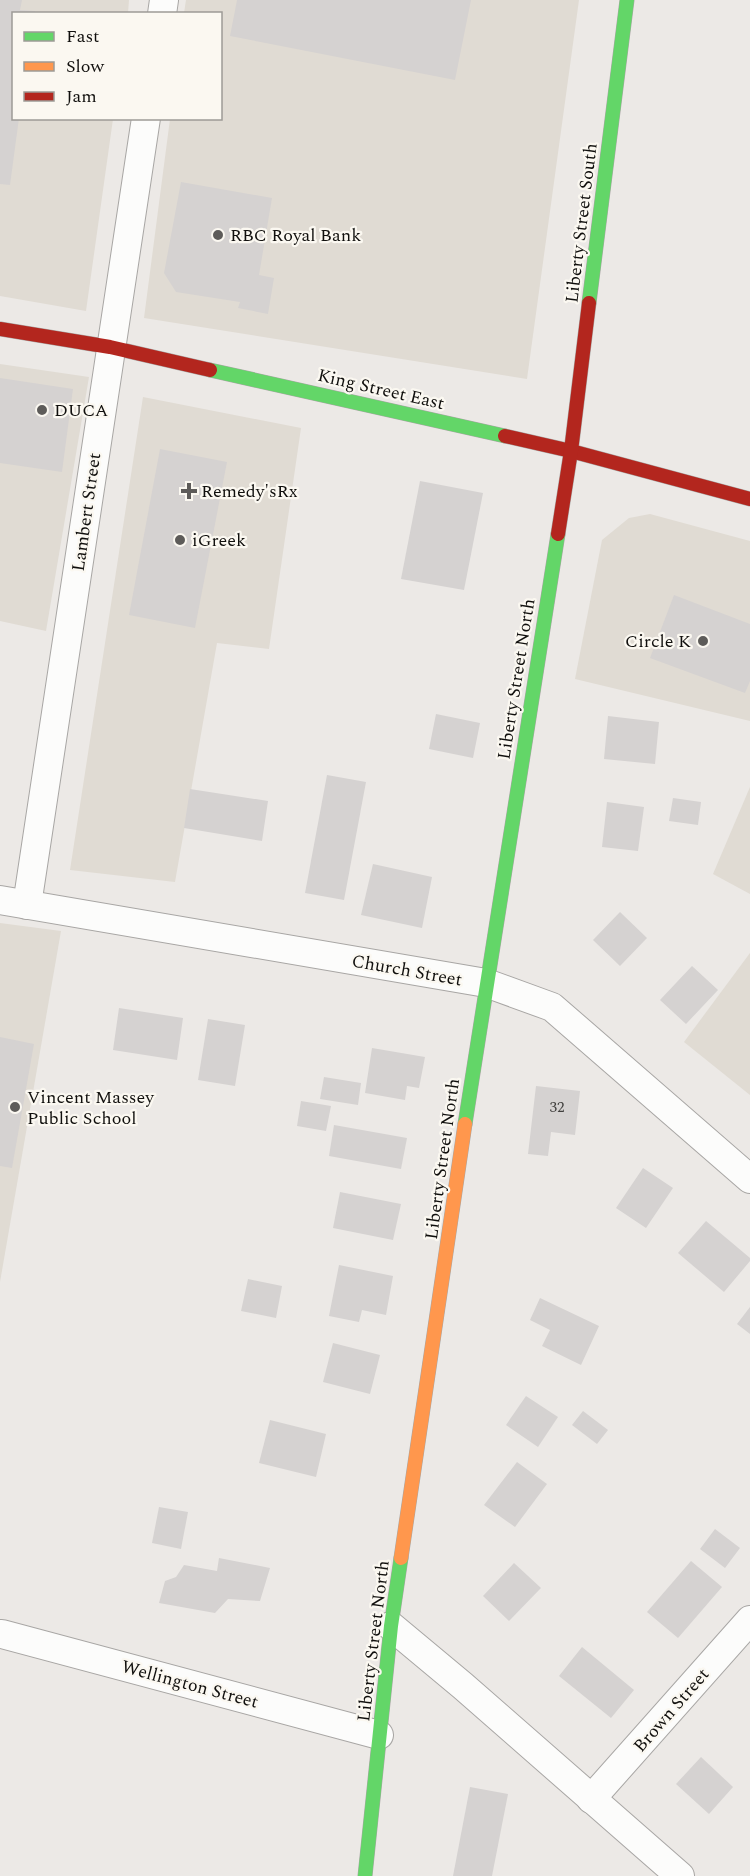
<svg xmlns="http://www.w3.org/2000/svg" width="750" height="1876" font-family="Spectral,serif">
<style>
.built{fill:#e0dbd3}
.building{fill:#d5d2d1}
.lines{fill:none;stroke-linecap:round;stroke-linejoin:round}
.street-casing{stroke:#a8a6a4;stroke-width:30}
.fast-casing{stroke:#a8a6a4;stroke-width:15}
.slow-casing{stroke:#a8a6a4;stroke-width:15}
.jam-casing{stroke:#a8a6a4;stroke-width:15}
.street{stroke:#fcfcfb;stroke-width:28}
.fast{stroke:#63d668;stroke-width:14}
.slow{stroke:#ff974d;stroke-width:14}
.jam{stroke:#b3261e;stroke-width:14}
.poi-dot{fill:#5d5b59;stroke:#fbf8f1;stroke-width:2}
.labels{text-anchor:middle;stroke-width:4.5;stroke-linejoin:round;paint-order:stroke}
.number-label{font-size:15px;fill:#41403e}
.street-label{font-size:18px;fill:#100f0d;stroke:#fbf8f1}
.poi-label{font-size:18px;fill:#100f0d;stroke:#fbf8f1;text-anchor:start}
</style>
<rect width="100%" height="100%" fill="#ece9e6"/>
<!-- built -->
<g class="built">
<path d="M0,0H129L128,13L14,14V118L113,119L86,311L0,296Z"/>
<path d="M186,0H579L527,379L144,318L170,119L220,118V14L184,13Z"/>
<path d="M0,364L89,377L46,631L0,621Z"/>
<path d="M143,397L301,428L269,649L217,643L175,882L70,870Z"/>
<path d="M650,514L750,541V721L575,679L602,540L629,518Z"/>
<path d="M750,787V894L713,874Z"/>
<path d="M0,923L61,931L0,1282Z"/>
<path d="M750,953V1095L684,1042Z"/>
</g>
<!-- building -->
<g class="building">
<path d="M0,0H22L20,10L35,11L34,14H14V118H19L10,185L0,184Z"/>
<path d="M237,0H471L455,80L230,36Z"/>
<path d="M181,182L272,198L259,275L274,278L268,314L238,308L240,302L176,292L164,273Z"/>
<path d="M0,378L73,389L62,472L0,463Z"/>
<path d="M160,449L227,462L195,628L129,615Z"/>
<path d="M420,481L483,493L464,590L401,579Z"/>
<path d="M674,595L750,624V681L745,693L650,658Z"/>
<path d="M436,714L480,723L473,758L429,749Z"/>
<path d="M608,716L659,722L655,764L604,759Z"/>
<path d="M327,775L366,782L344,900L305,893Z"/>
<path d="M190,789L268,801L262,841L184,828Z"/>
<path d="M673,798L701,802L698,825L669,821Z"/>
<path d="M607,802L644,807L638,851L602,847Z"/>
<path d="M373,864L432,877L422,928L361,915Z"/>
<path d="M620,912L647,938L620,966L593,940Z"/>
<path d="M692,966L718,990L686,1024L660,1000Z"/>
<path d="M119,1008L183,1018L177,1060L113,1050Z"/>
<path d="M208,1019L245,1025L235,1086L198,1080Z"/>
<path d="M0,1037L34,1044L12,1168L0,1166Z"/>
<path d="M372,1048L425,1057L419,1088L407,1086L405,1100L365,1093Z"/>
<path d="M324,1077L361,1083L358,1105L320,1099Z"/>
<path d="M536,1086L580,1091L575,1135L551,1132L548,1156L528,1154Z"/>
<path d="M301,1101L331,1106L326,1131L297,1126Z"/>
<path d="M334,1125L407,1138L401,1169L329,1156Z"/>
<path d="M643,1168L673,1188L646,1228L616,1208Z"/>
<path d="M340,1192L401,1204L393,1240L333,1228Z"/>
<path d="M706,1221L750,1258V1261L724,1292L678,1253Z"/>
<path d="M339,1265L393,1276L386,1315L362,1310L359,1322L329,1316Z"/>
<path d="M248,1279L282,1286L276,1318L241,1311Z"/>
<path d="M540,1298L599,1326L581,1365L542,1346L550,1330L530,1320Z"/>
<path d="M750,1307V1334L737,1324Z"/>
<path d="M333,1343L380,1355L370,1394L323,1382Z"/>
<path d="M526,1396L558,1417L538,1447L506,1425Z"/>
<path d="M583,1411L608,1430L597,1444L572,1425Z"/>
<path d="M270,1420L326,1434L316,1477L259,1463Z"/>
<path d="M517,1462L547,1484L515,1527L484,1505Z"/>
<path d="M159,1507L188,1512L181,1549L152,1543Z"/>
<path d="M715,1529L740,1548L725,1568L700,1549Z"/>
<path d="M219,1558L270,1568L260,1601L228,1599L215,1613L159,1603L165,1581L176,1577L184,1565L217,1571Z"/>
<path d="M691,1561L722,1587L678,1638L647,1612Z"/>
<path d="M514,1563L541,1588L509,1621L483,1596Z"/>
<path d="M582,1647L634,1690L611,1718L559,1676Z"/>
<path d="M701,1757L733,1787L709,1814L676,1784Z"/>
<path d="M470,1787L508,1794L492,1876H453Z"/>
</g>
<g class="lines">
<!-- street casing -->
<g class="street-casing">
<g id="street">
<path d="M162,14L164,0"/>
<path d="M0,900L486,983L552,1007L750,1179"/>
<path d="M27,905L146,118"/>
<path d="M391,1626L463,1686L680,1876"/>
<path d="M2,1634L379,1735"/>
<path d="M591,1799L750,1620"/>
</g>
</g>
<!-- fast casing -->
<g class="fast-casing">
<g id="fast">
<path d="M589,303L627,0"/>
<path d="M210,370L505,436"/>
<path d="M465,1124L558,534"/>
<path d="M365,1876L391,1626L401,1558"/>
</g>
</g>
<!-- slow casing -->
<g class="slow-casing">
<path id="slow" d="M401,1558L465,1124"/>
</g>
<!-- jam casing -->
<g class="jam-casing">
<g id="jam">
<path d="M0,329L110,347L210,370"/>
<path d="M505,436L571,451L750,499"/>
<path d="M558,534L571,451L589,303"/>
</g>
</g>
<!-- street -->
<use href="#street" class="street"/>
<!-- fast -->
<use href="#fast" class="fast"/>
<!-- slow -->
<use href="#slow" class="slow"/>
<!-- jam -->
<use href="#jam" class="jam"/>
</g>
<!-- markers -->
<g class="poi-dot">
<circle cx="218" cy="235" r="6"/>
<circle cx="42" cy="410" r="6"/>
<path d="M186 482h6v6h6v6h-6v6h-6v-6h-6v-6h6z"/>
<circle cx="180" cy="540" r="6"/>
<circle cx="703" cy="641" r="6"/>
<circle cx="15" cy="1107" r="6"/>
</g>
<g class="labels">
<!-- number labels -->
<g class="number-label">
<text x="557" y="1112">32</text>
</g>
<!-- street labels -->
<g class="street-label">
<text transform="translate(581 223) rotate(-83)" y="6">Liberty Street South</text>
<text transform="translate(381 389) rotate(13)" y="6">King Street East</text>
<text transform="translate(86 512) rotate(-82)" y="6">Lambert Street</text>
<text transform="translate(516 679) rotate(-81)" y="6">Liberty Street North</text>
<text transform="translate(407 970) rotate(10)" y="6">Church Street</text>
<text transform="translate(442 1159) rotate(-82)" y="6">Liberty Street North</text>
<text transform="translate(373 1641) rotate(-83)" y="6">Liberty Street North</text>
<text transform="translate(190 1684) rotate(15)" y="6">Wellington Street</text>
<text transform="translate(671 1710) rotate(-49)" y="6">Brown Street</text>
</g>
<!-- poi labels -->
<g class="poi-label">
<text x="230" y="241">RBC Royal Bank</text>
<text x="54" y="416">DUCA</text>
<text x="201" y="497">Remedy'sRx</text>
<text x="192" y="546">iGreek</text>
<text x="691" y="647" text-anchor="end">Circle K</text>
<text x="27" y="1103">Vincent Massey<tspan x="27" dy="21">Public School</tspan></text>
</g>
</g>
<!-- legend -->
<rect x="12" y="12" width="210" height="108" fill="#fbf8f1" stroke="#9d9b96" stroke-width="1.5"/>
<rect x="24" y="32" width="30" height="9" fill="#63d668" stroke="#9d9b96" stroke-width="1.5"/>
<text x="66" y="42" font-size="18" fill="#100f0d">Fast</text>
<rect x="24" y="62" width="30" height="9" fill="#ff974d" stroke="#9d9b96" stroke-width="1.5"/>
<text x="66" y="72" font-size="18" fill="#100f0d">Slow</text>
<rect x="24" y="92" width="30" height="9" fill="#b3261e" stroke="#9d9b96" stroke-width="1.5"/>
<text x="66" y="102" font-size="18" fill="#100f0d">Jam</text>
</svg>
